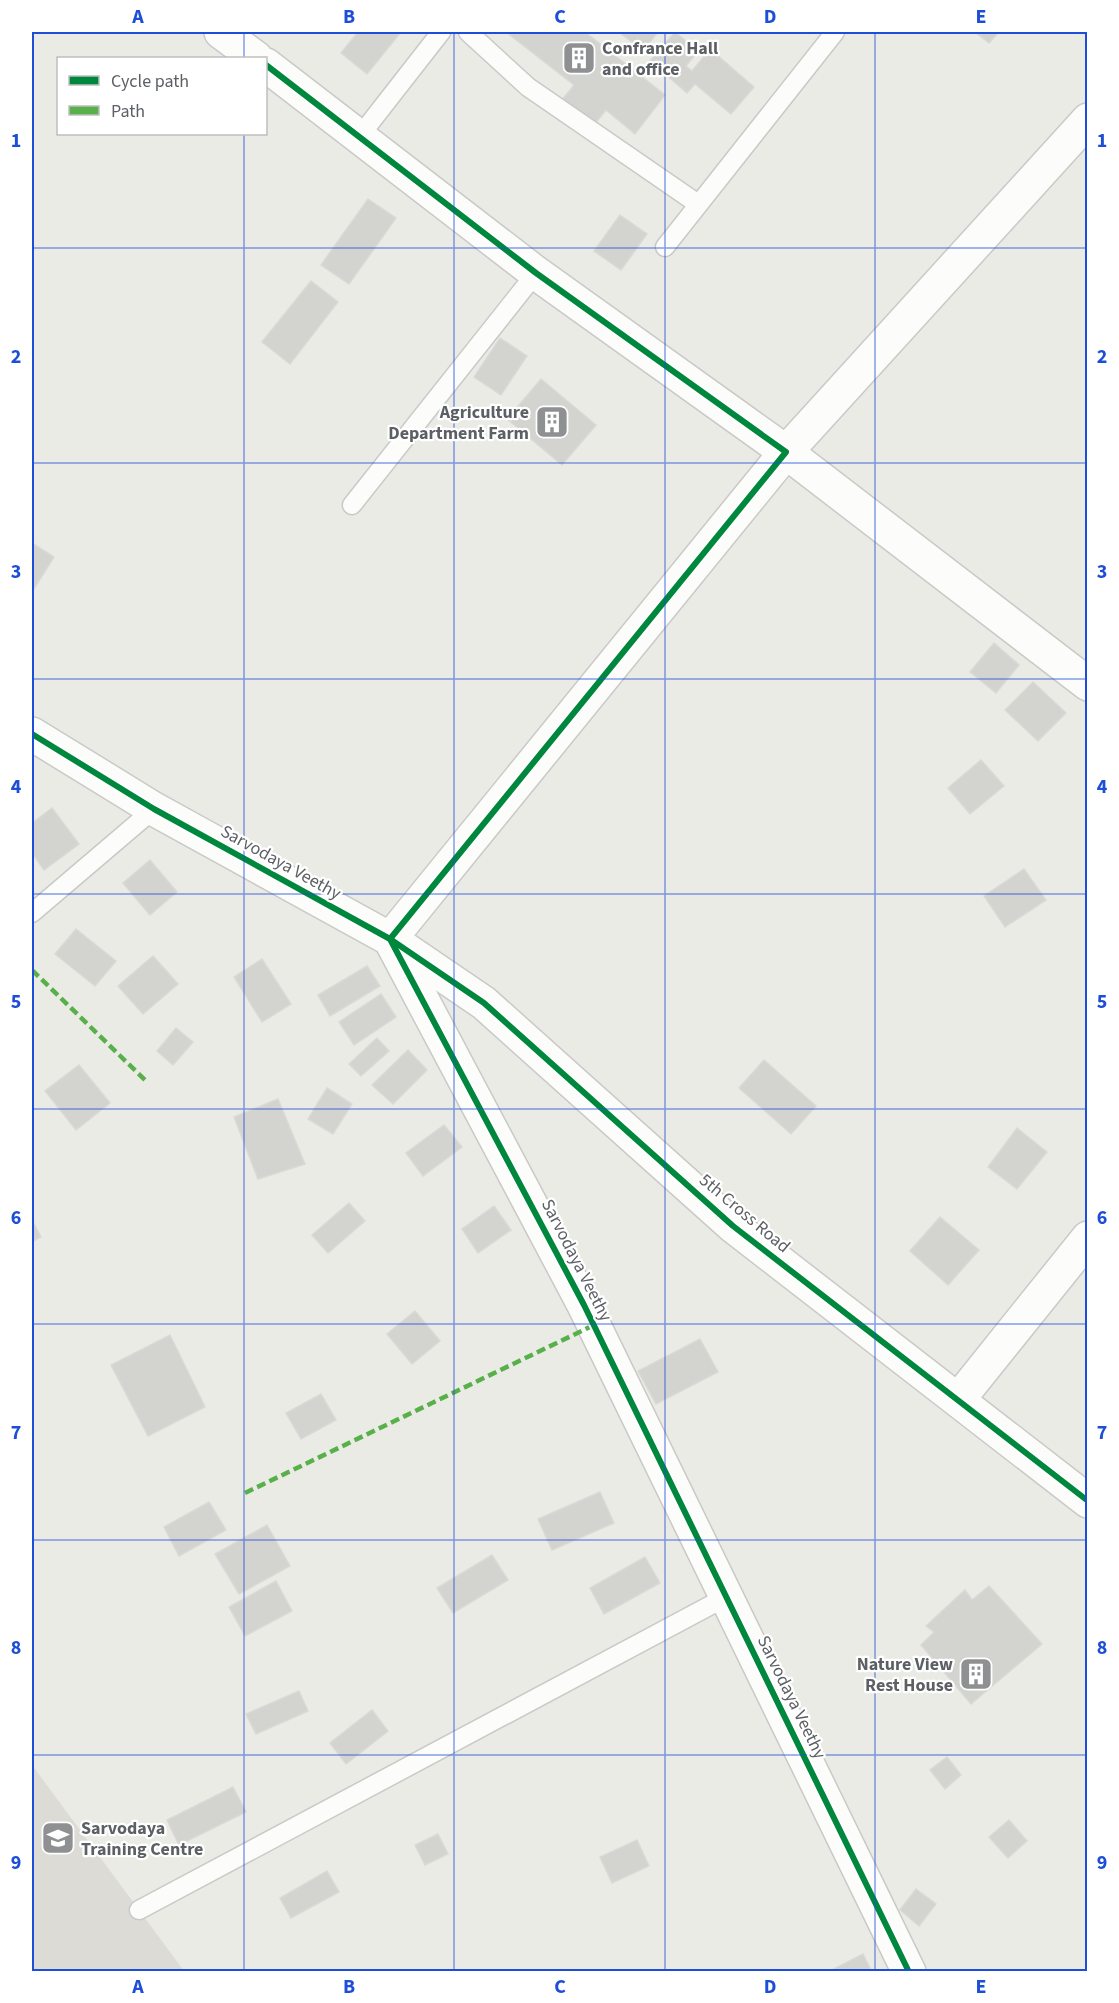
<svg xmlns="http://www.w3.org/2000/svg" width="1119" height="2003" font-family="'Source Sans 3',sans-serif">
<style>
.education{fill:#dddbd6}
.building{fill:#d3d3d0;stroke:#dad9d6;stroke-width:1.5}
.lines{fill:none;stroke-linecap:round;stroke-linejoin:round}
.lane-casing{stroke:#c9c9c8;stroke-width:21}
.street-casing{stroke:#c9c9c8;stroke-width:36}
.lane{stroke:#fcfcfb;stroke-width:18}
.street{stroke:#fcfcfb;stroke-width:33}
.quiet{stroke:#58b04a;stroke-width:4.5;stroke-dasharray:9 4.5;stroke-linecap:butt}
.cycleway-casing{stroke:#fff;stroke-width:10}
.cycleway{stroke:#00873e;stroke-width:6}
.grid{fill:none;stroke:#1d4ed8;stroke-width:1.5;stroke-opacity:0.55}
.labels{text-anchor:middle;stroke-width:4.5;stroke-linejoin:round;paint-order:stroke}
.poi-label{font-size:18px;font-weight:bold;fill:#5c5f64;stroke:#fff;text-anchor:start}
.street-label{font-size:18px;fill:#5c5f64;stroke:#fff}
.neatline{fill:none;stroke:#1d4ed8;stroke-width:2}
.grid-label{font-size:20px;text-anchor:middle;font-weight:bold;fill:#1d4ed8}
</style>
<rect width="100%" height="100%" fill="#ebebe6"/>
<!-- education -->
<path class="education" d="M32,1765L139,1910L184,1971H32Z"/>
<!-- building -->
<g class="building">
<path d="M358,32H401L367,74L341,53Z"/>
<path d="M506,32H585L665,95L635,134L606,110L594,125L562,100L574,85Z"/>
<path d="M619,32H658L643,51Z"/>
<path d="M675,32L698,51L686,66L692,71L710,49L754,87L731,114L695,84L687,93L650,61Z"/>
<path d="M975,32H999L989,43Z"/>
<path d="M368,199L396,218L349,284L321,265Z"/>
<path d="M620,215L647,234L621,270L594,251Z"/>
<path d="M311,281L338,302L290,364L262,342Z"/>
<path d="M500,338L527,356L501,395L474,377Z"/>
<path d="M541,379L596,425L562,465L507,419Z"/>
<path d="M32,543L54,557L32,592Z"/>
<path d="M994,643L1019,665L996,693L970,672Z"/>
<path d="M1033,682L1066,713L1038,741L1005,710Z"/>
<path d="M981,760L1004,786L970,814L948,788Z"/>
<path d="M52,808L79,844L44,870L32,853V823Z"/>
<path d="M150,860L177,892L150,915L123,883Z"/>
<path d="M1024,869L1046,900L1005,927L984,896Z"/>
<path d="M76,929L116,961L95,986L55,954Z"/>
<path d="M153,956L178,984L143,1014L118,986Z"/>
<path d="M262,959L291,1004L262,1022L234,977Z"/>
<path d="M367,966L380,986L330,1016L318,995Z"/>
<path d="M381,994L396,1017L354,1045L339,1022Z"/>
<path d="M176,1028L193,1042L173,1065L157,1051Z"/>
<path d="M377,1038L389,1051L361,1076L349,1064Z"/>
<path d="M408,1050L427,1070L393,1104L372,1085Z"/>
<path d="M764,1060L816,1106L791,1134L739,1088Z"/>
<path d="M79,1065L110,1103L76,1130L45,1091Z"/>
<path d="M327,1088L352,1104L333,1134L308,1119Z"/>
<path d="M278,1099L305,1164L258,1179L234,1117Z"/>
<path d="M444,1125L462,1147L423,1176L406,1153Z"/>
<path d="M1017,1128L1047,1152L1017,1189L988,1167Z"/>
<path d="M349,1203L365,1221L328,1253L312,1235Z"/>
<path d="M494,1206L511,1230L478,1253L462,1229Z"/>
<path d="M940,1217L979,1250L948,1285L910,1251Z"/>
<path d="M32,1220L41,1237L32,1242Z"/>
<path d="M415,1311L440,1341L412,1364L387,1334Z"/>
<path d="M170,1335L205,1407L148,1436L111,1365Z"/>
<path d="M700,1339L718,1372L656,1404L638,1371Z"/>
<path d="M321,1394L336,1420L301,1439L286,1413Z"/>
<path d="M600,1492L614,1523L552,1550L538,1519Z"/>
<path d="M209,1502L226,1530L179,1556L164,1527Z"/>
<path d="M267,1525L290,1566L239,1594L215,1554Z"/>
<path d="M492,1555L508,1580L453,1613L437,1588Z"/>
<path d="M645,1557L660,1583L604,1614L590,1588Z"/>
<path d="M276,1581L292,1611L245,1636L229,1607Z"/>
<path d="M989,1586L1042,1644L971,1704L921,1645L934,1632L926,1626L965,1590L972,1600Z"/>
<path d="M299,1691L308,1711L256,1734L246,1714Z"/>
<path d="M372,1710L388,1731L346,1764L330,1743Z"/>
<path d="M947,1757L961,1775L945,1789L930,1770Z"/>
<path d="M233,1787L246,1812L179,1845L167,1820Z"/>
<path d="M1009,1820L1027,1841L1008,1858L989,1837Z"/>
<path d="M438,1834L448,1854L425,1865L415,1845Z"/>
<path d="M637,1840L649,1866L612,1883L600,1857Z"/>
<path d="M327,1871L339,1892L291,1918L280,1898Z"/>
<path d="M916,1889L936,1904L919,1926L900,1910Z"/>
<path d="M863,1954L872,1972H828Z"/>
</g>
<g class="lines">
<!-- lane casing -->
<g class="lane-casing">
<g id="lane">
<path d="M468,32L528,87L698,204"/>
<path d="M359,137L441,32"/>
<path d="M665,247L835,32"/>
<path d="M352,505L536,273"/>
<path d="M32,913L154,809"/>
<path d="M139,1910L726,1597"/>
</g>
</g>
<!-- street casing -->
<g class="street-casing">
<g id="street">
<path d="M221,32L256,58"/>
<path d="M266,65L536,273L786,452L390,939L484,1003L733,1226L1088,1501"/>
<path d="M1088,120L786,452L1088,684"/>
<path d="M32,734L154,809L390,939L584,1305L909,1972"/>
<path d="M958,1400L1088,1238"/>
</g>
</g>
<!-- lane -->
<use href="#lane" class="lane"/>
<!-- street -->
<use href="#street" class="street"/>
<!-- quiet -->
<g class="quiet">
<path d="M32,970L145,1080"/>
<path d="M245,1493L594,1325"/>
</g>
<!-- cycleway casing -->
<g class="cycleway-casing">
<g id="cycleway">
<path d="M266,65L536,273L786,452L390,939L484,1003L733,1226L1088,1501"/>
<path d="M32,734L154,809L390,939L584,1305L909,1972"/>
</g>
</g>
<!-- cycleway -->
<use href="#cycleway" class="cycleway"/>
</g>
<!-- grid -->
<path class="grid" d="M244,32V58M454,32V1972M665,32V1972M875,32V1972M244,134V1972M32,248H1088M32,463H1088M32,679H1088M32,894H1088M32,1109H1088M32,1324H1088M32,1540H1088M32,1755H1088"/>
<!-- icons -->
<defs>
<g id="building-square" transform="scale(1.725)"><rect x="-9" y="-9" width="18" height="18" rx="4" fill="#8e9092" stroke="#fff"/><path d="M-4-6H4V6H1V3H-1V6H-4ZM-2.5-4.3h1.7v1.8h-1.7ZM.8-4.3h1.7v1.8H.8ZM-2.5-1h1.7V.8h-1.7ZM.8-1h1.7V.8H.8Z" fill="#fff"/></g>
<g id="school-square" transform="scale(1.725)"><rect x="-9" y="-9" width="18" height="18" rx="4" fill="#8e9092" stroke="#fff"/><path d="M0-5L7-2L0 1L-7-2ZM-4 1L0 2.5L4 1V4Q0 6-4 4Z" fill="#fff"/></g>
</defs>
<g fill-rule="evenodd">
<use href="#building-square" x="579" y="58"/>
<use href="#building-square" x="552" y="422"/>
<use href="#building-square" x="976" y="1674"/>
<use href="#school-square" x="58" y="1838"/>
</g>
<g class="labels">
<!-- poi labels -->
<g class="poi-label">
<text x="602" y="54">Confrance Hall<tspan x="602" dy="21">and office</tspan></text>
<text x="529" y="418" text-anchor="end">Agriculture<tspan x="529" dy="21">Department Farm</tspan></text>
<text x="953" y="1670" text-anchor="end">Nature View<tspan x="953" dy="21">Rest House</tspan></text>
<text x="81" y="1834">Sarvodaya<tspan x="81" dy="21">Training Centre</tspan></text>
</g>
<!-- street labels -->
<g class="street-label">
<text transform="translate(281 862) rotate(29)" y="6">Sarvodaya Veethy</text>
<text transform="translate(745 1213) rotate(40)" y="6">5th Cross Road</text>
<text transform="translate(577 1260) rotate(63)" y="6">Sarvodaya Veethy</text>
<text transform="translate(792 1697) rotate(64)" y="6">Sarvodaya Veethy</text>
</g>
</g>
<!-- border -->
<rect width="1119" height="2003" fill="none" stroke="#ffffff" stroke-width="66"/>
<!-- legend -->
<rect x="57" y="57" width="210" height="78" fill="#ffffff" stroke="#bebfc1" stroke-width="1.5"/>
<rect x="69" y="76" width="30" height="9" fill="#00873e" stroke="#bebfc1" stroke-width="1.5"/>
<text x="111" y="87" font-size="18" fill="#5c5f64">Cycle path</text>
<rect x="69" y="106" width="30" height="9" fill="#58b04a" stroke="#bebfc1" stroke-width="1.5"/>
<text x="111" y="117" font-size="18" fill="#5c5f64">Path</text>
<rect x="33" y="33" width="1053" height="1937" class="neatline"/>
<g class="grid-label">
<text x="138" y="23">A</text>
<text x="349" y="23">B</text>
<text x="560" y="23">C</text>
<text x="770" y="23">D</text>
<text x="981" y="23">E</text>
<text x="16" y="147">1</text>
<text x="1102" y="147">1</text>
<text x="16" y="363">2</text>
<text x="1102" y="363">2</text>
<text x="16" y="578">3</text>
<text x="1102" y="578">3</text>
<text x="16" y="793">4</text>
<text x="1102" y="793">4</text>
<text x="16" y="1008">5</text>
<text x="1102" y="1008">5</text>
<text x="16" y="1224">6</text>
<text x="1102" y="1224">6</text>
<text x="16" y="1439">7</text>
<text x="1102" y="1439">7</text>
<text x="16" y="1654">8</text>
<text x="1102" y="1654">8</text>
<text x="16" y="1869">9</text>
<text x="1102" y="1869">9</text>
<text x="138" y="1993">A</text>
<text x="349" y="1993">B</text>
<text x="560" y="1993">C</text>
<text x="770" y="1993">D</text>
<text x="981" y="1993">E</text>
</g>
</svg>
